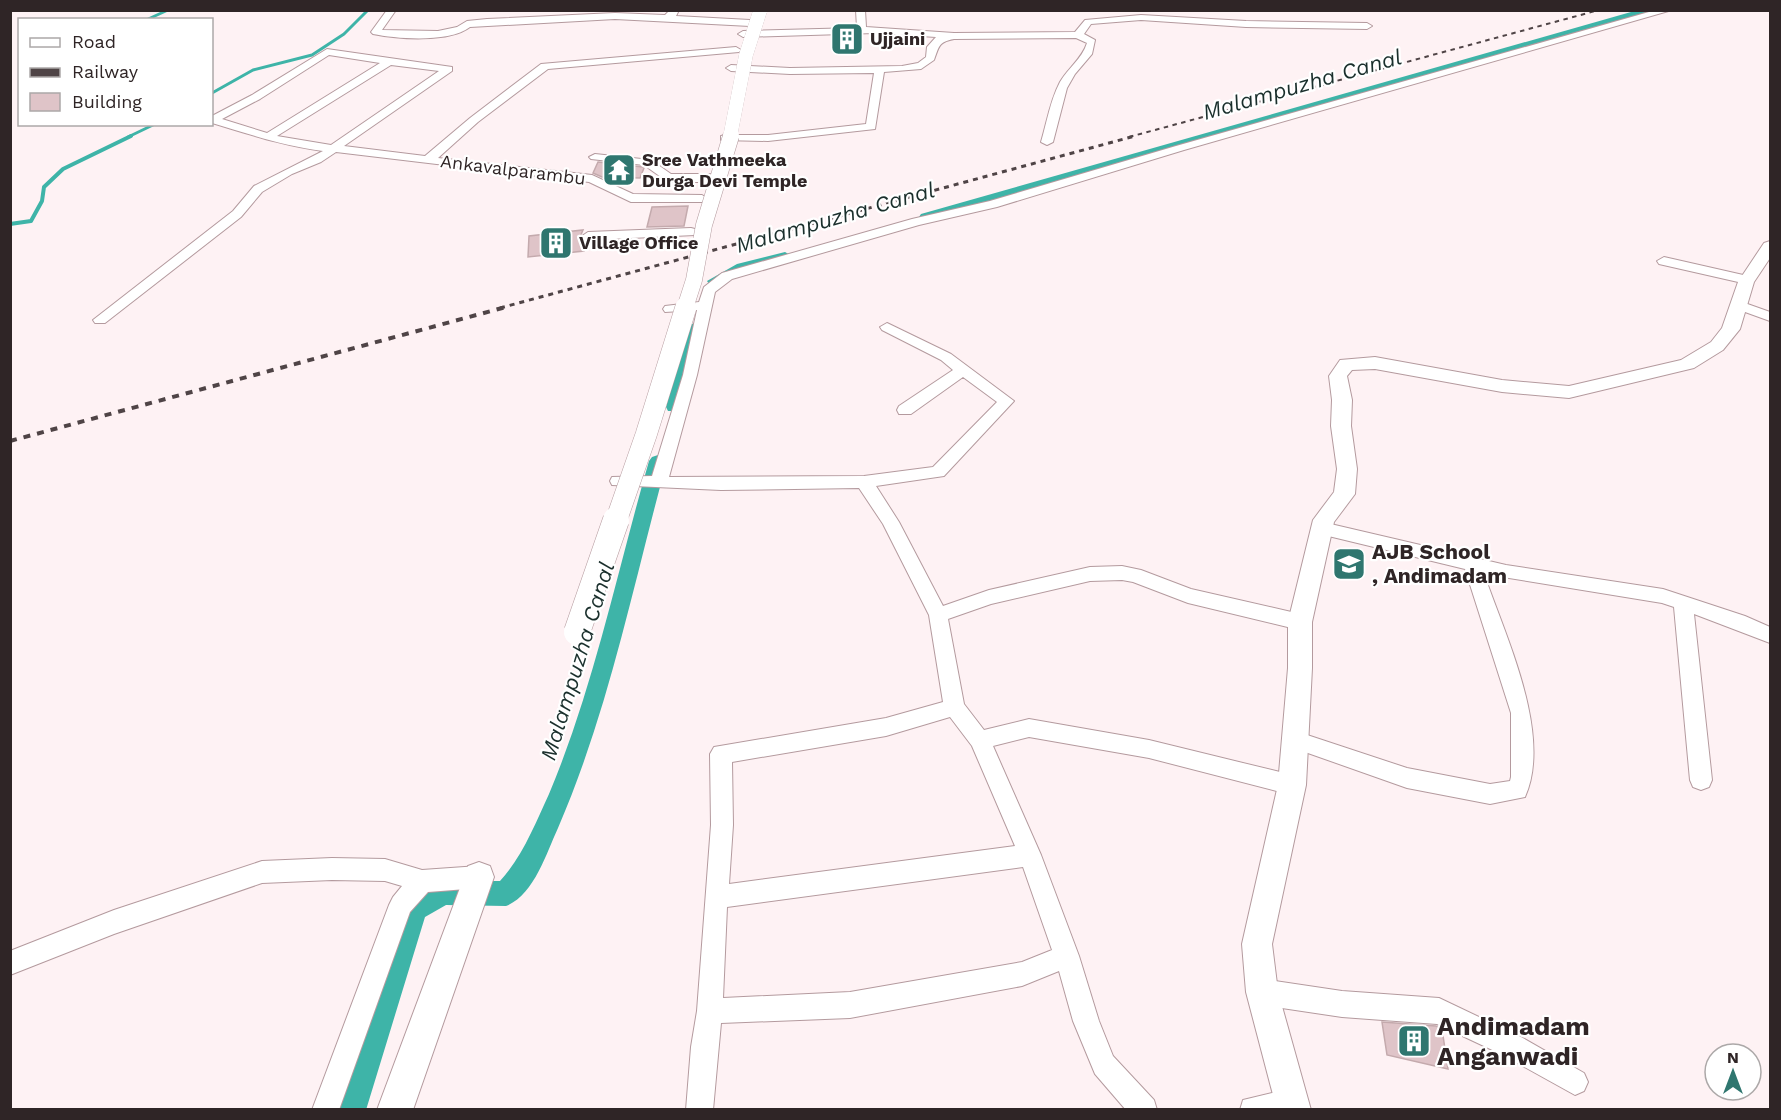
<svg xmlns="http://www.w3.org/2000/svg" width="1781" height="1120" font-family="'Work Sans',sans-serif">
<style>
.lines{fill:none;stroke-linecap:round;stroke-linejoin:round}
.stream-far1{stroke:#3eb4a8;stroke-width:3}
.stream{stroke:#3eb4a8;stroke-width:4}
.canal{fill:#3eb4a8;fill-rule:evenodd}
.building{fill:#dfc4c8;stroke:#c4aaad;stroke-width:1.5}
.minor-casing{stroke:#b49a9e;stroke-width:2}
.tertiary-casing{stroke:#b49a9e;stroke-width:2}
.secondary-casing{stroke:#b49a9e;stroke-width:2}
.minor{fill:#fff;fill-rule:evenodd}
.tertiary{fill:#fff;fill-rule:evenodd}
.secondary{fill:#fff;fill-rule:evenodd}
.rail-far2{stroke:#4f4446;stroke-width:2;stroke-dasharray:4.5 4.5;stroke-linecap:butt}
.rail-far1{stroke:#4f4446;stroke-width:3;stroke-dasharray:5 5;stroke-linecap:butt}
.rail{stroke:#4f4446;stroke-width:4;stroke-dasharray:7 7;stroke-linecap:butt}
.secondary-bridge-far3-casing{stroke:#b49a9e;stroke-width:14;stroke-linecap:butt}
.secondary-bridge-far2-casing{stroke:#b49a9e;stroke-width:17;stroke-linecap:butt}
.secondary-bridge-far1-casing{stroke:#b49a9e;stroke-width:22;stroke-linecap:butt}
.secondary-bridge-casing{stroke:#b49a9e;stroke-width:27;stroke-linecap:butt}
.secondary-bridge-far3{stroke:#fff;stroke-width:14}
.secondary-bridge-far2{stroke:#fff;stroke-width:16}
.secondary-bridge-far1{stroke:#fff;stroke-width:21}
.secondary-bridge{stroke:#fff;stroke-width:26}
.labels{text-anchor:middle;stroke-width:4.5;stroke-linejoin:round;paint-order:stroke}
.far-poi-label{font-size:18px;font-weight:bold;fill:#2f2526;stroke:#fff;text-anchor:start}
.far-street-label{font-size:18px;fill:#2f2526;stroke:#fff}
.poi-label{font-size:21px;font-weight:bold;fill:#2f2526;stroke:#fff;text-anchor:start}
.water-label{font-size:22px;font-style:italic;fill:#1a2f2c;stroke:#fff}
.near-poi-label{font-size:26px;font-weight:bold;fill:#2f2526;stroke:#fff;text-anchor:start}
</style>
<rect width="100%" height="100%" fill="#fef2f4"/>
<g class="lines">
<!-- stream-far1 -->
<g class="stream-far1">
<path d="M146,20L168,10"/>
<path d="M212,93L253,70L312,55L344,34L368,10"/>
<path d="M128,137L155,124"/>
</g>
<!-- stream -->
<path class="stream" d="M10,224L31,221L42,201L44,187L63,169L131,136"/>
<!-- canal -->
<g class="canal">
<path d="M1638,10H1656L931,220L926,221L919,217L921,214Z"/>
<path d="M785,252L792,256L790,259L747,270L719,284H709L707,281L737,264Z"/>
<path d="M694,323L702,328L682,407L680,411H668L666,407L686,328Z"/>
<path d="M658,455L664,457L667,461C633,585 609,710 558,828C546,854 534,895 506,906L446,905L425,917L366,1110H337L406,900L444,881H500C523,856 535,824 549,794C594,687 617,572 649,461L652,457Z"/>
</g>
</g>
<!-- building -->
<g class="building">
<path d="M598,162L643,167L644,168L640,178L602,177L593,173Z"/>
<path d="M688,206L684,226L647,227L652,207Z"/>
<path d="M583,230L580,237L584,240V251L528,257L529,236Z"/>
<path d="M1382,1022L1436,1026L1442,1029L1448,1069L1387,1055Z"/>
</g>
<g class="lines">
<!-- minor casing -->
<g class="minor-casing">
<g id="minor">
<path d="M387,10H396L382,30L438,31L457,27L467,21L487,19L615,13L665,15L670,10H679L676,16L750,20L755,23L750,26L615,19L470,27C449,43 398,39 373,34L371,32Z"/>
<path d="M856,10H865L866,27L954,33L1075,32L1085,20L1141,15L1246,21L1367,23L1372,26L1367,29L1246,27L1141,20L1091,24L1084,34L1095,40L1092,54L1075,74L1067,88L1053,142L1047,145L1041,142C1047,122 1050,101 1060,82C1068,68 1082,59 1087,43L1076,38L954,39C938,42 939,47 934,60L921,69L884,72L875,129L768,141L721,140V136L725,135H768L866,124L874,73L790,74L731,71L726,68L731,65L790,68L902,66L918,63L926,57L927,47L936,37L875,33L743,37L738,34L743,31L857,28Z"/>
<path d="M1656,10H1672L1184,150L997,207L919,225L732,279L715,292L697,375L669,477L864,476L933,467L997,402L963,377L911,414H899L897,410L899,406L953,370L941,360L882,330L880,327L887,323L951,354L1014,401L944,476L876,486L899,522L943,606L989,590L1090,567L1122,566L1141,570L1191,589L1300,614L1307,617L1310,622L1307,627L1300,630L1188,603L1133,582L1122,580L1090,581L991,604L948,619L964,704L984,730L1029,719L1149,740L1292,775L1300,778L1303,785L1300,792L1292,795L1149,758L1029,737L993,746L1041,855L1079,956L1099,1021L1113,1056L1154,1100L1157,1110H1126L1095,1074L1073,1021L1059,971L1022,986L850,1018L721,1023L713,1110H686L691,1047L697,1011L711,825L710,754L714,747L886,718L943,702L929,615L883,524L859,488L721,490L612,485L610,481L612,477L652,476L683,375L697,310L665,312L663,309L665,306L699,302L704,287L722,273L912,219L990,201L1176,146ZM950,717L972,746L1015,846L729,884L733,825L732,762L886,736ZM1023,867L1052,950L1022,962L850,992L723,998L727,907Z"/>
<path d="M736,47L741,50L739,52L548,69L478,122L438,158L592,175L633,194L702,195L708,199L706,202H631L589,182L336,152L321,162L292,174L262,192L241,217L105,323H95L93,320L233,211L254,186L323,151C284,146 249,134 212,123V116L252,95L327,49L452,67V71L344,146L425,156L470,118L541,64ZM329,55L380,63L267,133L222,119L260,99ZM391,65L439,71L331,145L277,136Z"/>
<path d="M595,154L651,160L671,174H710L716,178L710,182H668L644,165L591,159L589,157Z"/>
<path d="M691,228L695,229L697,232L695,235L588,240L582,236L588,232Z"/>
<path d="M1664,257L1752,277L1754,280L1747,284L1659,264L1657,261Z"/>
<path d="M1739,301L1770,312V321L1734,308L1732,305L1734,302Z"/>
<path d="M1322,522L1506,565L1663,589L1745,616L1770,627V643L1694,614L1712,780L1709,787L1701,790L1693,787L1690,780L1674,607L1662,603L1484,574C1505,635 1553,735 1525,797L1490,804L1407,788L1288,746L1285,740L1288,734L1295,731L1407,768L1490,784L1510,781L1511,777V713L1465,569L1316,533L1313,528L1316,523Z"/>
<path d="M332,858L385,859L422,870L479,866L487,869L491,877L487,885L479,888L428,892L410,912L339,1110H312L389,905L393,897L402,886L385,881L332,880L262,883L114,934L10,975V951L114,910L262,861Z"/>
<path d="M1262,979L1342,991L1439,998L1521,1037L1584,1073L1588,1082L1584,1091L1575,1095L1503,1055L1437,1024L1342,1017L1262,1005L1253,1001L1249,992L1253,983Z"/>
<path d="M1293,1088L1302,1092L1306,1101L1303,1110H1240L1243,1100Z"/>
</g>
</g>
<!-- tertiary casing -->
<g class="tertiary-casing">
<path id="tertiary" d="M1770,241V258L1754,282L1740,329L1723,350L1694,368L1569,398L1502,392L1375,369L1352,370L1347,376L1352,400L1351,426L1357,469L1355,494L1334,522L1312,622V668L1306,785L1272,944L1278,992L1311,1110H1277L1246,992L1242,944L1278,785L1288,668V622L1313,520L1334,492L1337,469L1331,426L1332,400L1329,376L1340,360L1375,357L1502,380L1569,386L1681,360L1711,342L1722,328L1738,282L1764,243Z"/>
</g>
<!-- secondary casing -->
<g class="secondary-casing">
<path id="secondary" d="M479,862L490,866L494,877L413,1110H377L464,877L468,866Z"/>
</g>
<!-- minor -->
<use href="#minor" class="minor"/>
<!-- tertiary -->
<use href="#tertiary" class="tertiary"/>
<!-- secondary -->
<use href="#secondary" class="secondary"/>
<!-- rail-far2 -->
<path class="rail-far2" d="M1129,137L1599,10"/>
<!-- rail-far1 -->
<path class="rail-far1" d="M500,308L1135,136"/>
<!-- rail -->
<path class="rail" d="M10,441L506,307"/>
<!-- secondary-bridge-far3 casing -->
<g class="secondary-bridge-far3-casing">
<path id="secondary-bridge-far3" d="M730,137L746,55L760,11"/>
</g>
<!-- secondary-bridge-far2 casing -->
<g class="secondary-bridge-far2-casing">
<path id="secondary-bridge-far2" d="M685,308L694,280L704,225L731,136"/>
</g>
<!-- secondary-bridge-far1 casing -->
<g class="secondary-bridge-far1-casing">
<path id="secondary-bridge-far1" d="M616,521L646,435L686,307"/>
</g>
<!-- secondary-bridge casing -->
<g class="secondary-bridge-casing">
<path id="secondary-bridge" d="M577,632L616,520"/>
</g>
<!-- secondary-bridge-far3 -->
<use href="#secondary-bridge-far3" class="secondary-bridge-far3"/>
<!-- secondary-bridge-far2 -->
<use href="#secondary-bridge-far2" class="secondary-bridge-far2"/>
<!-- secondary-bridge-far1 -->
<use href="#secondary-bridge-far1" class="secondary-bridge-far1"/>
<!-- secondary-bridge -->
<use href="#secondary-bridge" class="secondary-bridge"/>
</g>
<!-- icons -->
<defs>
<g id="building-square" transform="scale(1.725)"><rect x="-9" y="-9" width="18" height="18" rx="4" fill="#2f766f" stroke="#fff"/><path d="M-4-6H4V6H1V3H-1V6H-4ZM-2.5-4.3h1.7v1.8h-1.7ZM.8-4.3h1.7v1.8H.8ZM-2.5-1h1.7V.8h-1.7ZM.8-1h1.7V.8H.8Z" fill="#fff"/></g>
<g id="temple-square" transform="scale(1.725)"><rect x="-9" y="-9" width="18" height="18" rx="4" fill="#2f766f" stroke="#fff"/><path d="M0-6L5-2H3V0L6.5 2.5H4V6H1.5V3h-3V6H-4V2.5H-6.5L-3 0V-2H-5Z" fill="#fff"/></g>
<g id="school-square" transform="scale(1.725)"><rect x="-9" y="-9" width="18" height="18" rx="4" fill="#2f766f" stroke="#fff"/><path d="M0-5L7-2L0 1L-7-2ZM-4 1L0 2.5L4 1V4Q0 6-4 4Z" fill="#fff"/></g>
</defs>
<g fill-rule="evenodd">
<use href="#building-square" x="847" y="39"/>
<use href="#temple-square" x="619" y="170"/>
<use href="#building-square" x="556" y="243"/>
<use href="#school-square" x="1349" y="564"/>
<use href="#building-square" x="1414" y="1041"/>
</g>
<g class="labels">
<!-- far-poi labels -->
<g class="far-poi-label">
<text x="870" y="45">Ujjaini</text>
<text x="642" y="166">Sree Vathmeeka<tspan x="642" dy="21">Durga Devi Temple</tspan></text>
<text x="579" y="249">Village Office</text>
</g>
<!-- far-street labels -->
<g class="far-street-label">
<text transform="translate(513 170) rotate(7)" y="6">Ankavalparambu</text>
</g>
<!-- poi labels -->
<g class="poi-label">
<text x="1372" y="559">AJB School<tspan x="1372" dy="24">, Andimadam</tspan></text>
</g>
<!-- water labels -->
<g class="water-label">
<text transform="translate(1302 84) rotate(-16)" y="8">Malampuzha Canal</text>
<text transform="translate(835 217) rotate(-16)" y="8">Malampuzha Canal</text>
<text transform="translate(577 661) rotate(-73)" y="8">Malampuzha Canal</text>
</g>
<!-- near-poi labels -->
<g class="near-poi-label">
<text x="1437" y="1035">Andimadam<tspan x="1437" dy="30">Anganwadi</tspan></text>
</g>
</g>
<!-- border -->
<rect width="1781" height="1120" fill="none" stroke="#2f2526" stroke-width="24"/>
<!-- legend -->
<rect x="18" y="18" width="195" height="108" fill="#ffffff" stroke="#aca8a8" stroke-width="1.5"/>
<rect x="30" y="38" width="30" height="9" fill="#ffffff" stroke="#aca8a8" stroke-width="1.5"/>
<text x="72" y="48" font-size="18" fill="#2f2526">Road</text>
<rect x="30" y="68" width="30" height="9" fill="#4f4446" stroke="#aca8a8" stroke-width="1.5"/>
<text x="72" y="78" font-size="18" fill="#2f2526">Railway</text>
<rect x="30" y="93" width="30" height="18" fill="#dfc4c8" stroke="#aca8a8" stroke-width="1.5"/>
<text x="72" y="108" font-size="18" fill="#2f2526">Building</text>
<!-- north arrow -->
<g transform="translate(1733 1072)"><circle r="28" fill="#ffffff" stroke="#aca8a8" stroke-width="1.5"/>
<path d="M0-4.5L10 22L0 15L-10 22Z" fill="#2f766f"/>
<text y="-9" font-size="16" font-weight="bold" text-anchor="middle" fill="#2f2526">N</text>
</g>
</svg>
